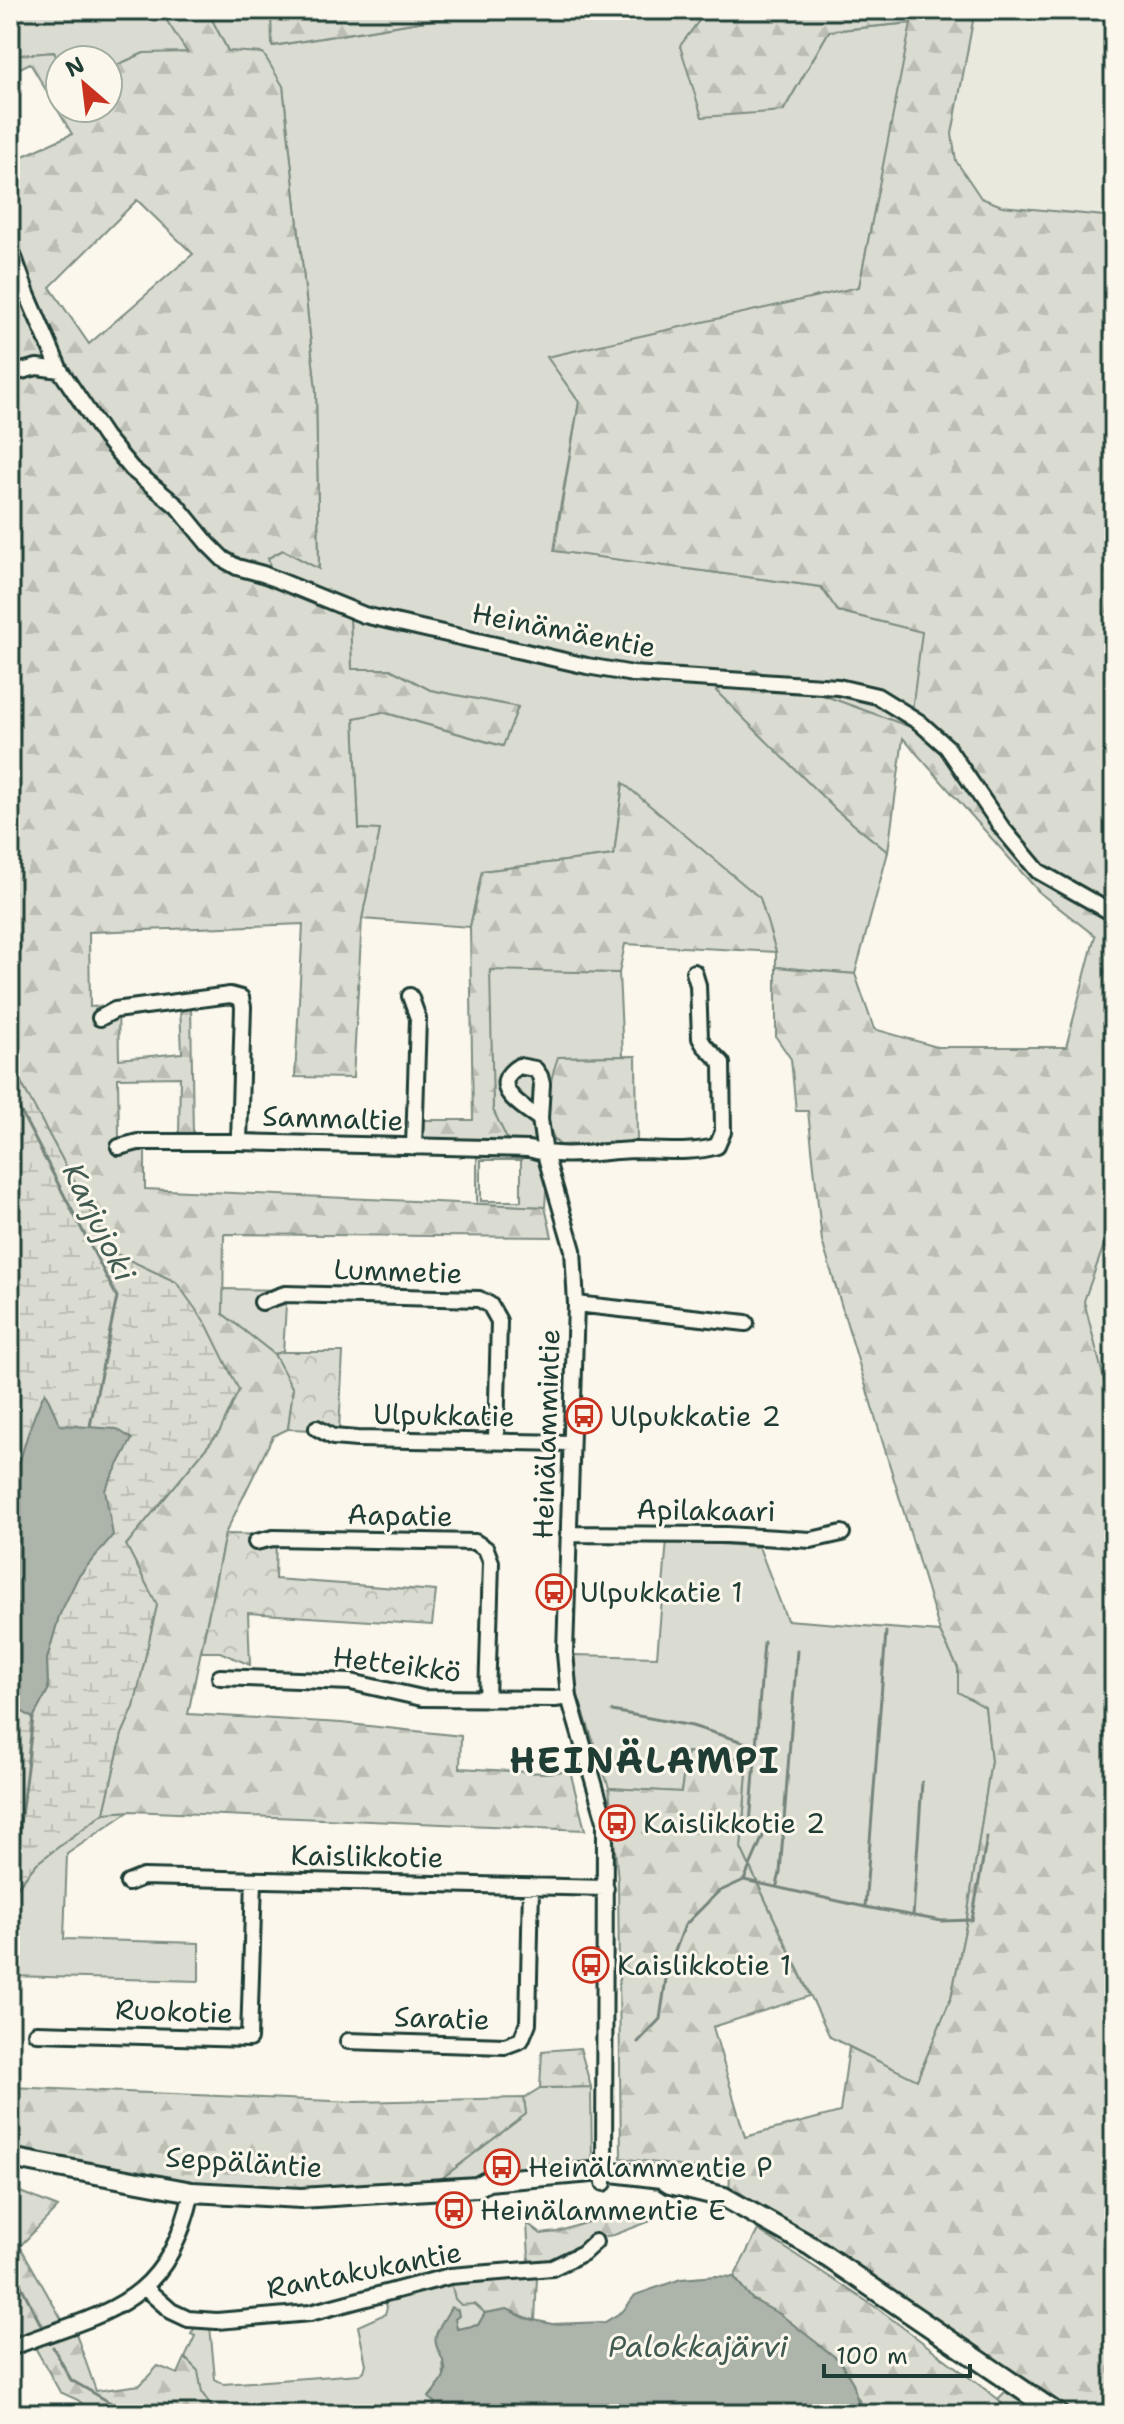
<svg xmlns="http://www.w3.org/2000/svg" width="1124" height="2424" viewBox="0 0 1124 2424" font-family="'Shantell Sans',sans-serif">
<defs>
<pattern id="forest-firs" width="22" height="20" patternUnits="userSpaceOnUse" patternTransform="scale(2)"><rect width="22" height="20" fill="#dbdcd1"/><path d="M5 1l3.5 6h-7zM16 11l3.5 6h-7z" fill="#bcbeb4"/></pattern>
<pattern id="wetland-marsh" width="20" height="14" patternUnits="userSpaceOnUse" patternTransform="scale(2)"><rect width="20" height="14" fill="#dbdcd1"/><path d="M1 5h8M5 5V1M11 12h8M15 12V8" fill="none" stroke="#bcbeb4"/></pattern>
<pattern id="park-crowns" width="20" height="18" patternUnits="userSpaceOnUse" patternTransform="scale(2)"><rect width="20" height="18" fill="#dbdcd1"/><path d="M2 6a3 3 0 1 1 6 0M12 15a3 3 0 1 1 6 0" fill="none" stroke="#bcbeb4"/></pattern>
</defs>
<rect width="100%" height="100%" fill="#fbf7ec"/>
<filter id="ink" filterUnits="userSpaceOnUse"><feTurbulence type="fractalNoise" baseFrequency=".0125" numOctaves="2"/><feDisplacementMap in="SourceGraphic" scale="16" xChannelSelector="R" yChannelSelector="G"/><feConvolveMatrix kernelMatrix="1 2 1 2 8 2 1 2 1" color-interpolation-filters="sRGB"/></filter>
<g filter="url(#ink)">
<path fill="#eae9de" d="M975 10H1114V217L1003 206 981 198 956 161 952 134Z
M1114 1217V1419L1084 1301Z"/>
<path fill="#dbdcd1" stroke="#7d8c82" stroke-width="2" fill-rule="evenodd" d="M10 10H160L188 53H144L108 69V60H60V65L54 52 10 56Z
M207 10H271L273 46 492 10H707L680 47 783 111 829 31 912 23 859 287 548 358 579 402 558 520 555 551 821 587 838 611 923 632 910 727 754 670 717 691 836 810 888 852 855 974 776 967V951L623 783 614 855 482 871 470 927 362 919 379 831 359 829 354 718 382 712 502 746 518 707 430 690 390 669 352 670 350 618 274 587 268 558 283 550 319 568 316 391 283 86 228 51Z
M489 969 619 973 623 1056 559 1057 553 1139 560 1145H549L545 1207 477 1204V1146L509 1144 493 1110ZM481 1160H521V1201H481Z
M223 1289 287 1290 283 1352 274 1354 223 1314Z
M667 1540 759 1547 787 1620 940 1632 958 1668V1692L985 1707 991 1761 966 1925 951 1998 917 2081 830 2037 741 1848 748 1759 687 1752 681 1792 609 1788 576 1690 574 1655 657 1657Z
M130 1811 67 1854 64 1939 199 1943V1981L10 1976V1896L37 1863 104 1813Z
M591 2087 592 2161 433 2185 526 2114 524 2098 540 2088Z
M451 2282 461 2304H475L485 2313 478 2325 457 2329 451 2307 443 2357 444 2378 429 2397 435 2403 431 2414 216 2412 202 2393 198 2371 185 2358 195 2336 191 2334 195 2327 210 2326 215 2379 223 2384 360 2374 364 2371 366 2364 358 2326 385 2314 387 2307 384 2299Z
M1007 2390 1042 2414H1010L998 2399Z"/>
<path fill="url(#forest-firs)" stroke="#7d8c82" stroke-width="2" fill-rule="evenodd" d="M160 10H207L228 51 263 53 283 86 316 391 319 569 283 550 268 558 274 587 350 618 352 669H390L430 690 518 707 503 746 383 712 354 718 359 829 380 830 362 919 353 1078 295 1077 303 924 89 932 90 1007 118 1005 119 1059 182 1053 180 1006 191 1004 193 1138 179 1137 180 1077 118 1078 119 1137H145V1189L545 1207 552 1237 224 1234 223 1314 274 1354 285 1372 293 1389 288 1429 273 1436 225 1534 188 1714 341 1723 461 1736 460 1768 544 1773 570 1771 585 1830 130 1811 104 1813 122 1734 134 1707 157 1605 126 1545 220 1431 176 1282 112 1252 10 1062V162L72 134 30 63 10 73V56L54 52 60 65V108H108V69L144 53 187 52ZM137 200 193 254 89 344 50 287Z
M271 10H492L272 46Z
M707 10H975L952 134 956 161 981 198 1002 206 1114 217V1217L1084 1301 1114 1419V1556L1107 1559 1114 1584V2414H1067L729 2195 730 2173 621 2158 618 1880 609 1788 681 1792 687 1752 748 1759 741 1848 810 1996 713 2027 745 2137 840 2112 849 2047 917 2080 951 1998 966 1925 991 1761 985 1707 958 1692V1668L940 1632 822 1241 808 1111H796L791 1059 776 1037V967L855 974 874 1029 937 1047H1066L1095 936 1040 893 903 738 888 852 836 810 716 691 754 670 910 727 922 632 838 611 821 587 554 551 579 402 547 357 859 287 911 23 829 31 783 111 702 117 680 46Z
M623 783 760 898 776 952 625 944 619 973 490 970 493 1110 510 1145H421L420 1120H473L470 927 482 871 614 855Z
M636 1056 637 1142 560 1145C539 1127 550 1079 558 1057Z
M580 2048 591 2087 540 2088 542 2051Z
M10 2087 356 2102 524 2098 526 2114 433 2185 243 2192 10 2150Z
M10 2188 58 2207 20 2246 66 2327 23 2341 10 2324Z
M660 2211 651 2221 614 2235 598 2237 578 2254 544 2267 537 2277 535 2321 507 2309 485 2313 475 2304 461 2305 455 2299 451 2282 530 2275 527 2223 541 2234 557 2232 594 2220Z
M758 2230 877 2308 998 2399 1010 2414H861L859 2399 752 2299 734 2277Z
M74 2328 96 2391 140 2385 158 2366 178 2374 185 2358 198 2371 202 2393 215 2412 228 2410 229 2414H84L86 2407 78 2400 60 2392 32 2342Z"/>
<path fill="url(#wetland-marsh)" stroke="#7d8c82" stroke-width="2" d="M10 1062 112 1252 176 1282 207 1325 239 1390 220 1431 126 1545 157 1605 134 1707 122 1734 104 1813 37 1863 15 1889H10V1704L33 1718 48 1690 47 1659 59 1616 19 1505 10 1524Z"/>
<path fill="url(#park-crowns)" stroke="#7d8c82" stroke-width="2" d="M283 1352H343L339 1431 288 1429 293 1389 274 1354Z
M225 1534 276 1535 275 1579 436 1591 432 1625 248 1613 250 1665 220 1652H201Z"/>
<path fill="#adb4aa" stroke="#74847b" stroke-width="2" d="M45 1392 60 1425 117 1429 132 1439 105 1490 113 1535 78 1577 59 1616 47 1659 48 1690 33 1718 10 1704 15 1550C7 1526 12 1529 18 1507 20 1499 14 1491 15 1483 22 1450 30 1421 45 1392Z
M715 2276 734 2277 752 2299 780 2314 840 2361 853 2383 861 2414H431L435 2403 429 2398C433 2392 441 2384 444 2377 450 2361 432 2350 436 2335 439 2326 447 2315 451 2307L458 2310 459 2316 455 2319 457 2329 478 2325 485 2313 507 2309 525 2318 552 2324 605 2322 623 2311 635 2295 681 2279Z"/>
<g fill="none" stroke-linecap="round" stroke-linejoin="round">
<path stroke="#74847b" stroke-width="3" d="M10 1091 117 1297 90 1426
M612 1711 692 1726 756 1746
M750 1825 764 1642
M744 1880 763 1836
M777 1885 780 1873 797 1650
M10 1890 14 1874 33 1718
M865 1907 886 1632
M913 1916 922 1782
M638 2042 660 2019 667 1972 685 1925 718 1892 744 1880 865 1907 942 1921 972 1920 987 1837
M10 2264 41 2325
M53 2347 71 2380 130 2414"/>
<defs>
<path id="minor" d="M10 246 27 294 60 370 105 437 132 469 177 506 208 544 223 559 237 567 263 574 364 615 587 666 633 674 838 687 877 696 919 722 947 747 1002 828 1038 871 1114 914
M10 374 37 367 60 370
M410 996 418 1018 414 1147
M100 1018 115 1010 230 995 241 998 243 1007 239 1142
M540 1119C522 1106 486 1086 519 1066L535 1069 540 1076 542 1084 540 1119 545 1154 573 1250 576 1304 565 1653 569 1697 605 1821 604 2183
M119 1147 138 1142H239L529 1149C564 1160 599 1151 635 1150 662 1150 691 1154 717 1146L723 1132 722 1063 704 1045 700 1038 698 985 694 972
M262 1302 285 1294 479 1299 490 1305 499 1321 496 1441
M576 1304 746 1323
M317 1428 333 1437 357 1439 571 1443
M568 1534 726 1535 811 1540 842 1533
M256 1542 273 1538 475 1542 486 1549 491 1562 487 1699
M220 1677 351 1682 422 1698 555 1699 569 1697
M128 1883 143 1877 606 1888
M36 2033 249 2039 254 1880
M348 2041 505 2046 521 2040 528 2023 531 1886
M145 2288 171 2311 188 2319 217 2321 310 2313 450 2276 552 2268 583 2253 595 2242
M10 2348C107 2310 166 2309 192 2192"/>
<path id="major" d="M10 2158 192 2192 301 2198 477 2187 488 2181 604 2171 661 2178 670 2184 724 2197 811 2246 1058 2414"/>
</defs>
<use href="#minor" stroke="#1f3d34" stroke-width="20"/>
<use href="#major" stroke="#1f3d34" stroke-width="24"/>
<use href="#minor" stroke="#fbf7ec" stroke-width="14"/>
<use href="#major" stroke="#fbf7ec" stroke-width="18"/>
</g>
</g>
<defs>
<symbol id="bus-ring" viewBox="-11 -11 22 22"><circle r="9.5" fill="#fbf7ec" stroke="#c8321e" stroke-width="1.5"/><path d="M-5-6H5V4H4V6H2V4H-2V6H-4V4H-5ZM-3.5-4V0h7V-4ZM-3.5 1.2v1.5H-2V1.2ZM2 1.2v1.5H3.5V1.2Z" fill="#c8321e"/></symbol>
</defs>
<g fill-rule="evenodd">
<use href="#bus-ring" x="564" y="1396" width="40" height="40"/>
<use href="#bus-ring" x="534" y="1572" width="40" height="40"/>
<use href="#bus-ring" x="597" y="1803" width="40" height="40"/>
<use href="#bus-ring" x="571" y="1945" width="40" height="40"/>
<use href="#bus-ring" x="482" y="2147" width="40" height="40"/>
<use href="#bus-ring" x="434" y="2190" width="40" height="40"/>
</g>
<g text-anchor="middle" dominant-baseline="central" stroke-width="6" stroke-linejoin="round" paint-order="stroke">
<g font-size="28" fill="#1f3d34" stroke="#fbf7ec">
<text transform="translate(564 630) rotate(11)">Heinämäentie</text>
<text transform="translate(333 1118) rotate(2)">Sammaltie</text>
<text transform="translate(398 1271) rotate(2)">Lummetie</text>
<text transform="translate(444 1415) rotate(1)">Ulpukkatie</text>
<text transform="translate(546 1434) rotate(-88)">Heinälammintie</text>
<text transform="translate(706 1510) rotate(1)">Apilakaari</text>
<text transform="translate(400 1515) rotate(1)">Aapatie</text>
<text transform="translate(397 1664) rotate(7)">Hetteikkö</text>
<text transform="translate(367 1856) rotate(1)">Kaislikkotie</text>
<text transform="translate(174 2011) rotate(2)">Ruokotie</text>
<text transform="translate(442 2018) rotate(2)">Saratie</text>
<text transform="translate(244 2162) rotate(4)">Seppäläntie</text>
<text transform="translate(364 2270) rotate(-11)">Rantakukantie</text>
</g>
<g font-size="28" fill="#1f3d34" stroke="#fbf7ec" text-anchor="start">
<text x="610" y="1416">Ulpukkatie 2</text>
<text x="580" y="1592">Ulpukkatie 1</text>
<text x="643" y="1823">Kaislikkotie 2</text>
<text x="617" y="1965">Kaislikkotie 1</text>
<text x="528" y="2167">Heinälammentie P</text>
<text x="480" y="2210">Heinälammentie E</text>
</g>
<g font-size="30" font-style="italic" fill="#425b52" stroke="#fbf7ec">
<text transform="translate(99 1222) rotate(64)">Karjujoki</text>
<text x="698" y="2346">Palokkajärvi</text>
</g>
<g font-size="36" font-weight="bold" letter-spacing="2" fill="#1f3d34" stroke="#fbf7ec">
<text x="645" y="1760">HEINÄLAMPI</text>
</g>
</g>
<rect width="1124" height="2424" fill="none" stroke="#fbf7ec" stroke-width="40"/>
<rect x="20" y="20" width="1084" height="2384" fill="none" stroke="#1f3d34" stroke-width="3" filter="url(#ink)"/>
<g transform="translate(84 84) rotate(332)"><circle r="38" fill="#fbf7ec" stroke="#a3ada2" stroke-width="2"/>
<path d="M0-6L14 30L0 20L-14 30Z" fill="#c8321e"/>
<text y="-12" font-size="22" font-weight="bold" text-anchor="middle" fill="#1f3d34">N</text>
</g>
<path d="M824 2364v12h146v-12" fill="none" stroke="#1f3d34" stroke-width="4"/>
<text x="836" y="2364" font-size="24" fill="#1f3d34" stroke="#fbf7ec" stroke-width="6" paint-order="stroke">100 m</text>
</svg>
